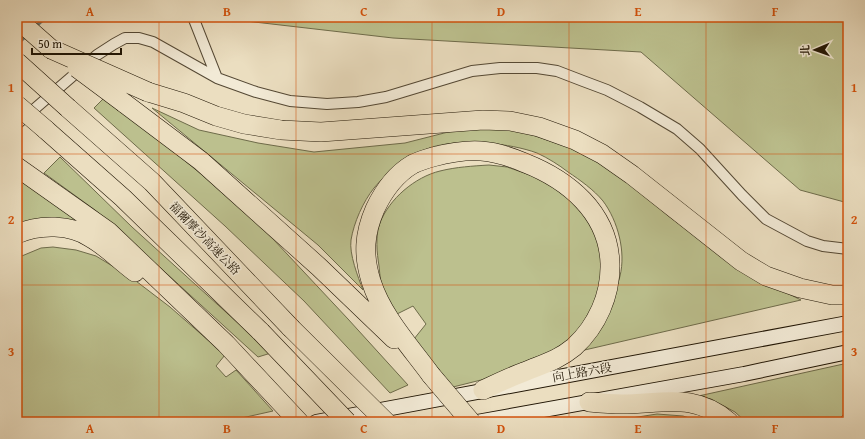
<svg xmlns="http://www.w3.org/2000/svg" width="865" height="439" viewBox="0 0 865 439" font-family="'Gentium Book Plus','Noto Serif TC',serif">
<rect width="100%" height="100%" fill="#ebdec0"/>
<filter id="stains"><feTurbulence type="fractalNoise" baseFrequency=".005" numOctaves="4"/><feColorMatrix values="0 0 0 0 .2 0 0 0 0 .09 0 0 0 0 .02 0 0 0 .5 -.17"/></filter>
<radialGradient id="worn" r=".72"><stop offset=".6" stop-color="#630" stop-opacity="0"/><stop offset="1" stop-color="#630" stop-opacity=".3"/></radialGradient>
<path fill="#bcc08e" stroke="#6e6b4a" d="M211 17H848V203L800 190 641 52 393 38Z
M106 96 201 174 273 239 348 319 408 385 390 393 304 301 225 226 94 108Z
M152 108 199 130 258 143 314 152 405 143 460 129 512 128 574 149 602 164 632 183 667 215 723 256 773 286 801 300 576 352C590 331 615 300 620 276 626 252 618 221 603 201 594 190 580 180 568 172 559 165 548 158 537 153 510 143 464 139 436 146 412 152 390 169 374 188 363 202 354 222 351 240 349 254 358 277 363 290L318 245Z
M60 157 132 227 271 353 258 357 155 263 95 210 44 173Z
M489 165 507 167 539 178 559 188 586 213 603 253 600 292 573 341 485 379 453 387 414 339 426 324 413 306 395 315C391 309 387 303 384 296 381 287 380 276 379 266 377 253 375 236 380 223 389 199 415 177 440 171 456 167 473 166 489 165Z
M17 178 98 232 17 225Z
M53 247 76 250 96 256 132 278 170 307 225 355 216 366 226 377 236 370 273 411 224 422H23L17 417V258L41 248Z
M848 363V409L837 422H746L735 412 711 399 694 397Z
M657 414 683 416 702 422H606Z"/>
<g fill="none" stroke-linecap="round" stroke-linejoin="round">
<path stroke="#6b7873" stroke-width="3.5" d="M35 27 46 17
M17 44 26 36"/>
<defs>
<path id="street" d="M193 17 217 78
M17 124 97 55 114 44 125 38H139L153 42 217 78 256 92 290 101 327 104 358 102 386 97 472 71 500 68H537L557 71 583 81 607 90 640 107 677 129 700 149 742 195 766 219 807 241 823 246 848 249"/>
<path id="secondary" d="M316 422 848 323
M477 422 744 374 848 352"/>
<path id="highway" d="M17 19 51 49
M148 92 184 103 216 116 244 124 281 130 321 132 483 120 510 121 539 127 575 140 602 154 632 175 741 261 766 276 800 288 832 295H848
M124 103 201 161 319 267 394 339
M68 108 152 182 291 328
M45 129 123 198 261 332
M17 167 109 232 226 344 299 422
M17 234C39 224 71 224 91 238 107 247 120 261 135 272
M431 375C409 345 382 316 371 281 363 255 364 234 375 209 383 192 396 174 413 164 419 161 426 159 433 157 448 153 465 150 481 151 496 152 511 157 525 163 568 180 608 212 610 263 611 295 597 326 574 347 557 361 543 364 524 372 510 377 496 384 483 390
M589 402C600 403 611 404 622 404 663 404 694 392 729 422"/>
</defs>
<use href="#street" stroke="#544834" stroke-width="12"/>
<use href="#secondary" stroke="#211605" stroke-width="16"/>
<use href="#highway" stroke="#211605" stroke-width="20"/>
<use href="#street" stroke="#f2ead6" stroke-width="10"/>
<use href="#secondary" stroke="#f2ead6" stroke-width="14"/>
<use href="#highway" stroke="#ebdec0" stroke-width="19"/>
<defs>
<path id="highway-bridge" d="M51 49 148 92
M17 62 68 108
M77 68 124 103
M17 105 45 129
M291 328 386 422
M261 332 347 422
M431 375 471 422"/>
</defs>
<use href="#highway-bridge" stroke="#211605" stroke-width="20" stroke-linecap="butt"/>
<use href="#highway-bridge" stroke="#ebdec0" stroke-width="19"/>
</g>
<path fill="none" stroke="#d4520b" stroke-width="1" stroke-opacity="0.55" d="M159 17V422M296 17V422M432 17V422M569 17V422M706 17V422M17 154H848M17 285H848"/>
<g text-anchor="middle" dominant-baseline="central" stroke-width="3" stroke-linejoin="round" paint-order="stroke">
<g font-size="12" fill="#211605" stroke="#f2ead6">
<text transform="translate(205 238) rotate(46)">福爾摩沙高速公路</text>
<text transform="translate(582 372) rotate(-10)">向上路六段</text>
</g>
</g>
<rect width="865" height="439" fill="none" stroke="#ebdec0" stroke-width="44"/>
<g transform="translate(815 50) rotate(268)" stroke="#f2ead6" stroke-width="3" paint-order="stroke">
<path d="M0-3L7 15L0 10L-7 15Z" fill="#211605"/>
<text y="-6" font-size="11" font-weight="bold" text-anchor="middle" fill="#211605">北</text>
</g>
<path d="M32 48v6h89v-6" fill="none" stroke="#211605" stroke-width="2"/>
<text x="38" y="48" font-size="12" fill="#211605" stroke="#f2ead6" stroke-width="3" paint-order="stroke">50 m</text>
<rect x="22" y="22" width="821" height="395" fill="none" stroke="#d4520b" stroke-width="1.5"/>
<g font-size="13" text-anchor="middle" font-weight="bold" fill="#d4520b">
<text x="90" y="16">A</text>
<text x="227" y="16">B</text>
<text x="364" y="16">C</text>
<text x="501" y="16">D</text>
<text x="638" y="16">E</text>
<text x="775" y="16">F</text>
<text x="11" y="92">1</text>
<text x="854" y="92">1</text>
<text x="11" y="224">2</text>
<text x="854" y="224">2</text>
<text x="11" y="356">3</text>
<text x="854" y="356">3</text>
<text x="90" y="433">A</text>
<text x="227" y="433">B</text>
<text x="364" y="433">C</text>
<text x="501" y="433">D</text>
<text x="638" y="433">E</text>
<text x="775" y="433">F</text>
</g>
<rect width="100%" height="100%" filter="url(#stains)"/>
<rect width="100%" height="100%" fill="url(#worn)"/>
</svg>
